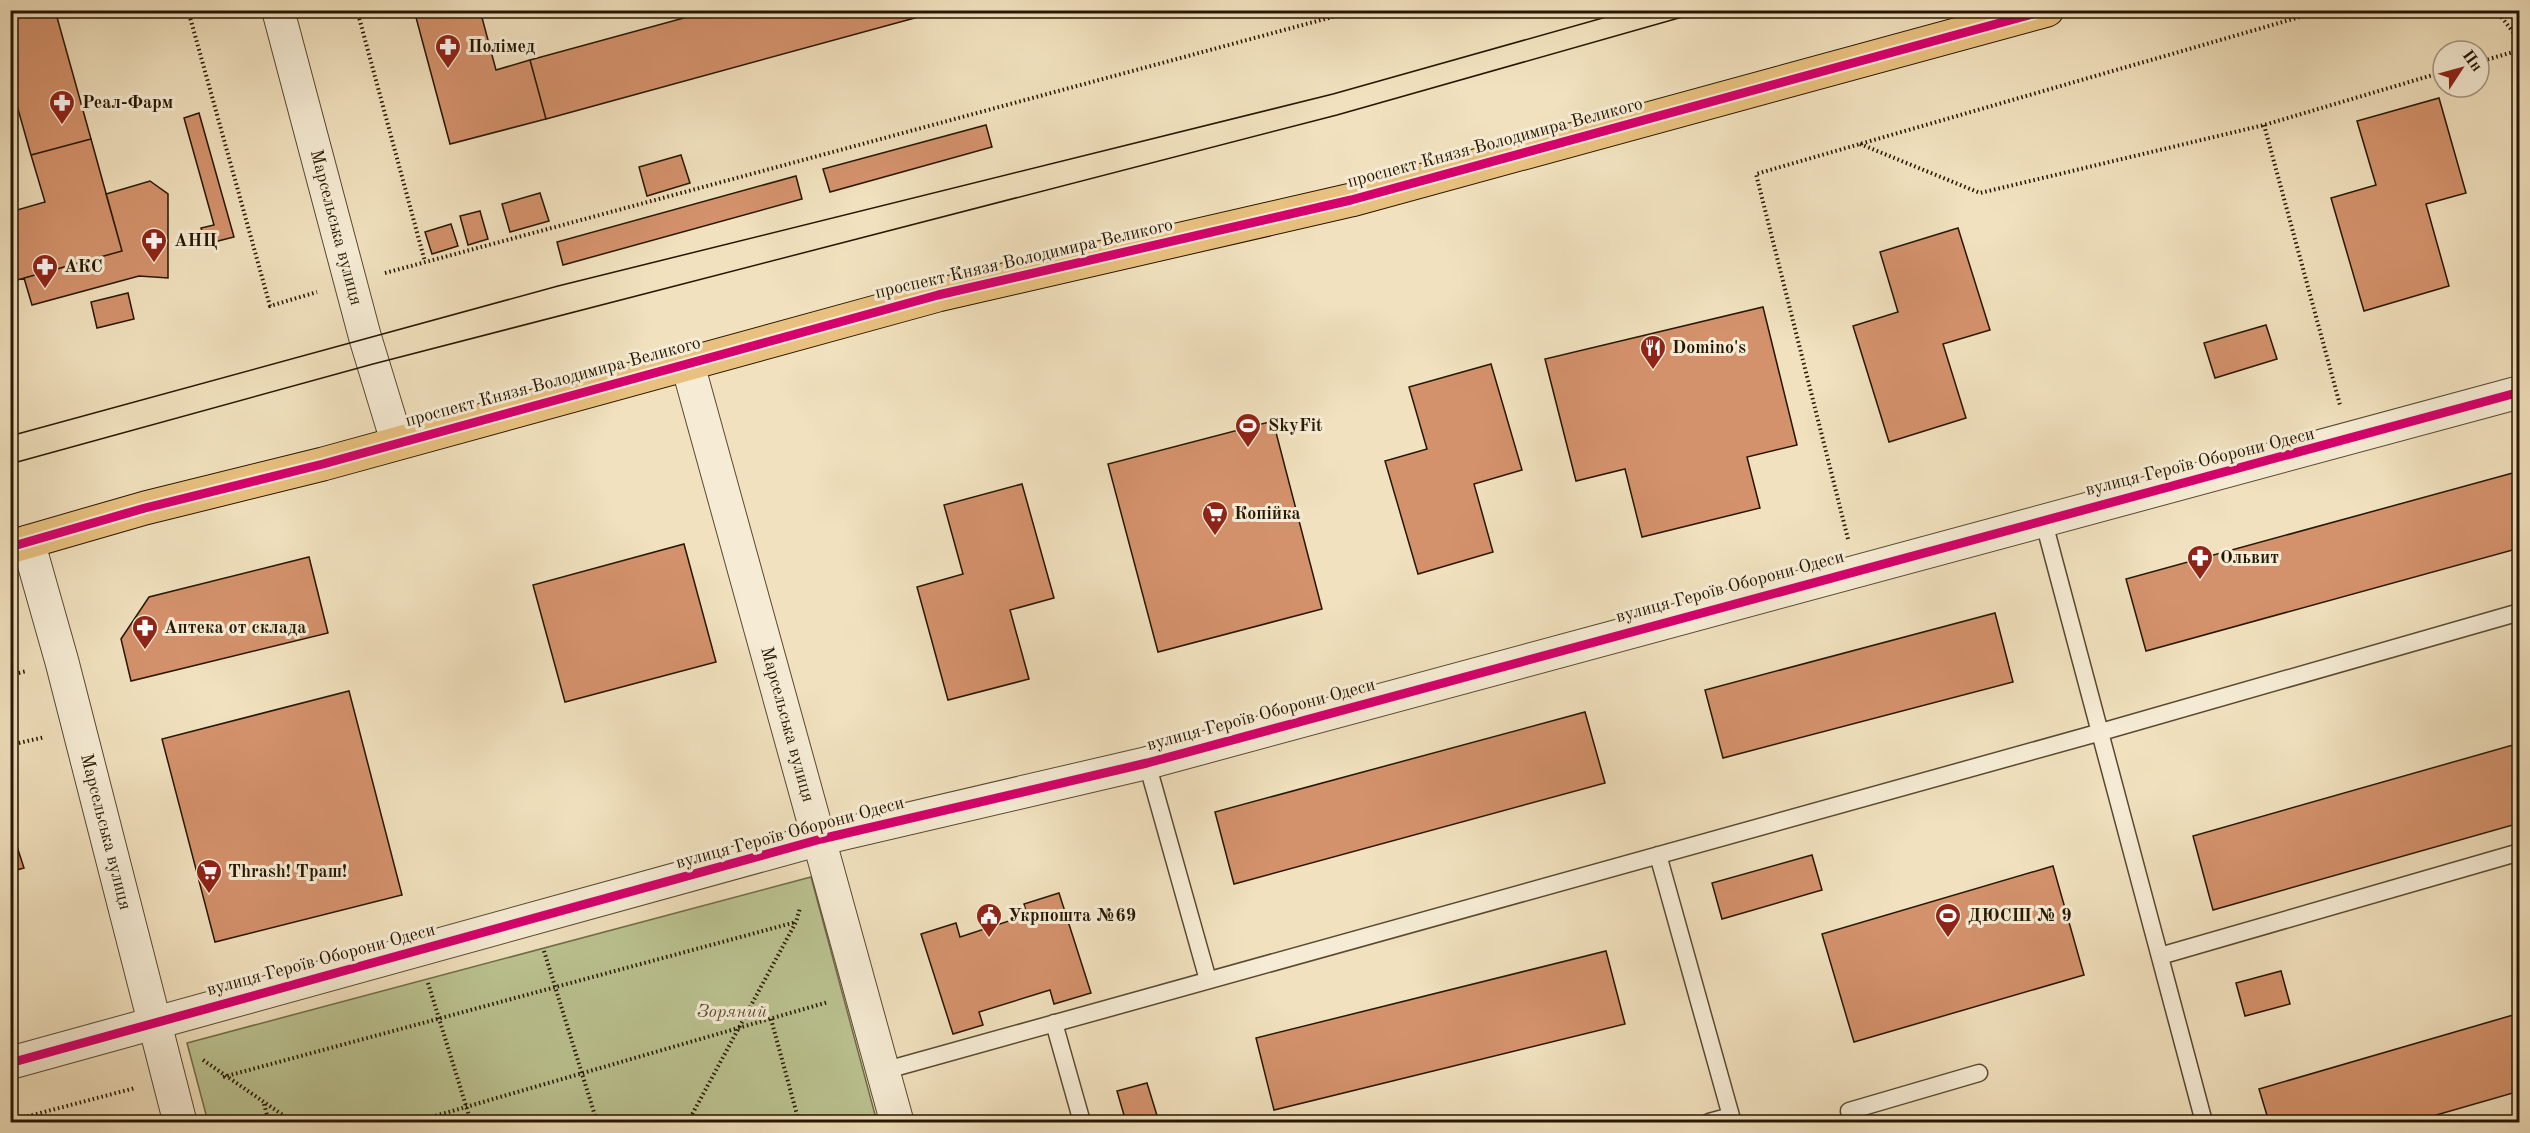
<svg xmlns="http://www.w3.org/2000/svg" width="2530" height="1133" viewBox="0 0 2530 1133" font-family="'Old Standard TT',serif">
<rect width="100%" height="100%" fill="#f1e1be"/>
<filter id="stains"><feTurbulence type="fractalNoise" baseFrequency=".00333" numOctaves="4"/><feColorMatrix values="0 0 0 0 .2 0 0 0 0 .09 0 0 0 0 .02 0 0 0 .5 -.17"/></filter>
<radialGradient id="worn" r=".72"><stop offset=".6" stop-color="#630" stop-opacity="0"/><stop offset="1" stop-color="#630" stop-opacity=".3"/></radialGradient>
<path fill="#bbc391" stroke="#706c49" stroke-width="1.5" d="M811 877 877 1122H208L187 1043Z"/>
<path fill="#d4926c" stroke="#261601" stroke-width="1.5" d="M10 10H55L91 139 31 155 10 81Z
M414 10H480L496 70 530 60 546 119 450 144Z
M713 10H944L546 119 530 60Z
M2439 98 2466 193 2426 204 2449 286 2364 311 2331 198 2376 185 2357 121Z
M199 113 234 237 206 244 201 228 214 225 184 118Z
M986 125 992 147 830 192 823 169Z
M91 139 122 251 10 282V212L45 202 31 155Z
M681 155 690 183 647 196 639 167Z
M796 176 802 199 563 265 557 242Z
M150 181 168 194V278L139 276 32 305 24 278 122 251 106 194Z
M540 193 549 221 510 232 502 204Z
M480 211 488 239 468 245 460 216Z
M451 224 458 246 432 254 425 232Z
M1958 228 1990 330 1943 344 1966 418 1889 442 1853 326 1898 312 1880 252Z
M128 293 134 319 97 328 91 302Z
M1763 307 1797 445 1747 457 1760 508 1642 537 1625 469 1576 481 1545 359Z
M2266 325 2277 359 2215 378 2204 343Z
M1491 364 1522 470 1474 484 1493 552 1418 574 1385 461 1427 449 1409 387Z
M1273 421 1322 609 1158 652 1108 464Z
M2520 471V548L2146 651 2126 579Z
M1022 484 1054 598 1010 610 1029 679 948 700 917 587 963 574 944 505Z
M684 544 716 662 565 702 533 585Z
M309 557 328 633 131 681 121 639 149 597Z
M1995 613 2013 682 1723 758 1705 690Z
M349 691 402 895 215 942 162 739Z
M1585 712 1605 783 1234 884 1215 812Z
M2520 743V823L2213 910 2193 836Z
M10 825 24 868 10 872Z
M1812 855 1822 890 1722 919 1712 883Z
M2053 866 2084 975 1854 1042 1822 934Z
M1059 893 1091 993 1054 1004 1050 990 979 1012 983 1025 953 1034 921 934 956 923 960 937 1027 915 1024 904Z
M1606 951 1625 1024 1274 1110 1256 1038Z
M2281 971 2290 1004 2245 1016 2236 983Z
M2520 1013V1091L2412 1122H2269L2259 1089Z
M1147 1083 1159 1122H1126L1117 1091Z"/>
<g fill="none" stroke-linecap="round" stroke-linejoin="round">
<defs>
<path id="service" d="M2043 519 2204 1122
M1147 763 1208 980
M1658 855 1731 1116 1709 1122
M2160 956 2520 852
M1054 1023 1082 1122
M883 1071 2101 732 2520 612
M1852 1122 1849 1111 1979 1073"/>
<g id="minor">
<path id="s1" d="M278 10 365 337 397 442"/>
<path d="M10 1063 821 839 1147 763 2520 392"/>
</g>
<g id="tertiary">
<path id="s2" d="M687 362 897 1122"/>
<path id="s3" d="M28 542 62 662 180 1122"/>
</g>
<path id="primary" d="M10 547 145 508 323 464 938 295 1351 200 2047 10"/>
</defs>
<use href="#service" stroke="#594930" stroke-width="19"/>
<use href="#minor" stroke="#594930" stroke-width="34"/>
<use href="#tertiary" stroke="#594930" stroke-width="35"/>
<use href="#primary" stroke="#261601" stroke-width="35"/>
<path stroke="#261601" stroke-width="4" stroke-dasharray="1.5 3" stroke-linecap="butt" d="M188 10 270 306 317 292
M357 10 425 262
M2496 10 2520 41
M2479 62 2520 50
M2264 125 2340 405
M1860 144 1980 193 2264 125 2443 72
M385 273 1358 10
M1848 539 1756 174 2324 10
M10 675 27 671
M10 745 45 737
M544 951 597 1122
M428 983 471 1122
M771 1019 799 1122
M203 1060 293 1122
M223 1077 796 922
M264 1104 269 1122
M10 1121 135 1088
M414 1122 828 1002
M688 1122 796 922 800 908"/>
<use href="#service" stroke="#f6ecd5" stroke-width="16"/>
<use href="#minor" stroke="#f6ecd5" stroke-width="32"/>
<use href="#tertiary" stroke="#f6ecd5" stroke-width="33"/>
<use href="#primary" stroke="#e8c07f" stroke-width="33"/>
<path stroke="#261601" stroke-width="1.5" d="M10 436 558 286 1333 94 1631 10
M10 464 373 364 1337 115 1707 10"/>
<defs>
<path id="cycleway" d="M10 547 145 508 323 464 938 295 1351 200 2047 10
M10 1063 821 839 1147 763 2520 392"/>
</defs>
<use href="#cycleway" stroke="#f6ecd5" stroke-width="13"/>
<use href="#cycleway" stroke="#d6006c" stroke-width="9"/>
</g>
<defs>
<symbol id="pharmacy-pin" viewBox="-11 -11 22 30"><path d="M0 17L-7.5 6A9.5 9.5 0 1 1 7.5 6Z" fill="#8f2418" stroke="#f6ecd5"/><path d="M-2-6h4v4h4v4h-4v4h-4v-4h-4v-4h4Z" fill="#fff"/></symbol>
<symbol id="restaurant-pin" viewBox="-11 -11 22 30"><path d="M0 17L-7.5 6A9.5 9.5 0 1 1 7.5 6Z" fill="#8f2418" stroke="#f6ecd5"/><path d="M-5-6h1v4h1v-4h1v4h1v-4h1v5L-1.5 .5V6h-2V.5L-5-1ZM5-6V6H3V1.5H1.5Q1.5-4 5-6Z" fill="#fff"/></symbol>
<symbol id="stadium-pin" viewBox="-11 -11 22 30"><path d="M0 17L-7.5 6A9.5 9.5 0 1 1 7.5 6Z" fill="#8f2418" stroke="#f6ecd5"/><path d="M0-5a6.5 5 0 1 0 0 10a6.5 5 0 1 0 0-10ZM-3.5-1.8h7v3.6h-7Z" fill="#fff"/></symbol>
<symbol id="supermarket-pin" viewBox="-11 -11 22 30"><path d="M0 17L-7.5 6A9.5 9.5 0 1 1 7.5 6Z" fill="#8f2418" stroke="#f6ecd5"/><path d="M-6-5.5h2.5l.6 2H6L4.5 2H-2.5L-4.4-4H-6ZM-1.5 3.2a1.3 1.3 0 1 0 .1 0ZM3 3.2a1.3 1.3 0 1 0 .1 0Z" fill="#fff"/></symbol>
<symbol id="civic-pin" viewBox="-11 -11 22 30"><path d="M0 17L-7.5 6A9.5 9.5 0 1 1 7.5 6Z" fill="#8f2418" stroke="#f6ecd5"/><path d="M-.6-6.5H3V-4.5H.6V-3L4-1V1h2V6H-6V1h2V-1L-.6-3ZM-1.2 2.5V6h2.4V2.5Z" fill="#fff"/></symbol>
</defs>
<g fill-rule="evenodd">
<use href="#pharmacy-pin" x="433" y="32" width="30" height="40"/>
<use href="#pharmacy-pin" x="47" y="88" width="30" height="40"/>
<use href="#pharmacy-pin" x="139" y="226" width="30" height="40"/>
<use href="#pharmacy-pin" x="30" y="252" width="30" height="40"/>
<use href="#restaurant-pin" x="1638" y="333" width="30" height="40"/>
<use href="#stadium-pin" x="1233" y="411" width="30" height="40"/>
<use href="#supermarket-pin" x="1200" y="499" width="30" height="40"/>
<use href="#pharmacy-pin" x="2185" y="543" width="30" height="40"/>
<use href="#pharmacy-pin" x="130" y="613" width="30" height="40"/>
<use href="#supermarket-pin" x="194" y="857" width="30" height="40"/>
<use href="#civic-pin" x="974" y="901" width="30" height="40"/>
<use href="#stadium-pin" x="1933" y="901" width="30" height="40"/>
</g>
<g text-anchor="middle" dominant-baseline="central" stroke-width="6" stroke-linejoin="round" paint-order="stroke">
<g font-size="18" font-weight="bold" fill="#261601" stroke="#f6ecd5" text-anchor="start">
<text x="468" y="47">Полімед</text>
<text x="82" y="103">Реал-Фарм</text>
<text x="174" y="241">АНЦ</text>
<text x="64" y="267">АКС</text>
<text x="1672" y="348">Domino's</text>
<text x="1268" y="426">SkyFit</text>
<text x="1234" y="514">Копійка</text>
<text x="2220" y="558">Ольвит</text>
<text x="164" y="628">Аптека от склада</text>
<text x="228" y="872">Thrash! Траш!</text>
<text x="1008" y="916">Укрпошта №69</text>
<text x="1968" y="916">ДЮСШ № 9</text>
</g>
<g font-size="18" fill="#261601" stroke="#f6ecd5">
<text transform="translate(1495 143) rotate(-15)">проспект Князя Володимира Великого</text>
<text stroke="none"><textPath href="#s1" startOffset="225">Марсельська вулиця</textPath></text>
<text transform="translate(1024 259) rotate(-13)">проспект Князя Володимира Великого</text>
<text transform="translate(553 382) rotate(-15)">проспект Князя Володимира Великого</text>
<text transform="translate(2200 462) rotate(-14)">вулиця Героїв Оборони Одеси</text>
<text transform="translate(1730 587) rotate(-15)">вулиця Героїв Оборони Одеси</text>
<text transform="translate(1261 715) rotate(-15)">вулиця Героїв Оборони Одеси</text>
<text stroke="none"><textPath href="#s2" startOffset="376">Марсельська вулиця</textPath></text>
<text stroke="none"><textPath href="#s3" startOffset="300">Марсельська вулиця</textPath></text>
<text transform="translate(790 833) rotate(-15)">вулиця Героїв Оборони Одеси</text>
<text transform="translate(321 960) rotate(-15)">вулиця Героїв Оборони Одеси</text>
</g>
<g font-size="18" font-style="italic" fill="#5a5333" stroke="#f6ecd5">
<text x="732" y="1012">Зоряний</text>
</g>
</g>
<rect width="2530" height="1133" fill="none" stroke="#f1e1be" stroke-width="36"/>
<rect x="12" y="12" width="2506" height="1109" fill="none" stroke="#261601" stroke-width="3"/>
<rect x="18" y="18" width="2494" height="1097" fill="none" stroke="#261601" stroke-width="1.5"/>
<g transform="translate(2461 69) rotate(54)"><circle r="28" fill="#f6ecd5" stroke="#a39680" stroke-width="1.5"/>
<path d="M0-4.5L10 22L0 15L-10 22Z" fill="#8f2418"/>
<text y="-9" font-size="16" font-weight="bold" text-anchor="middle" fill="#261601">Пн</text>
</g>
<rect width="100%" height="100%" filter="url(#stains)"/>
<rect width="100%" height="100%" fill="url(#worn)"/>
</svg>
